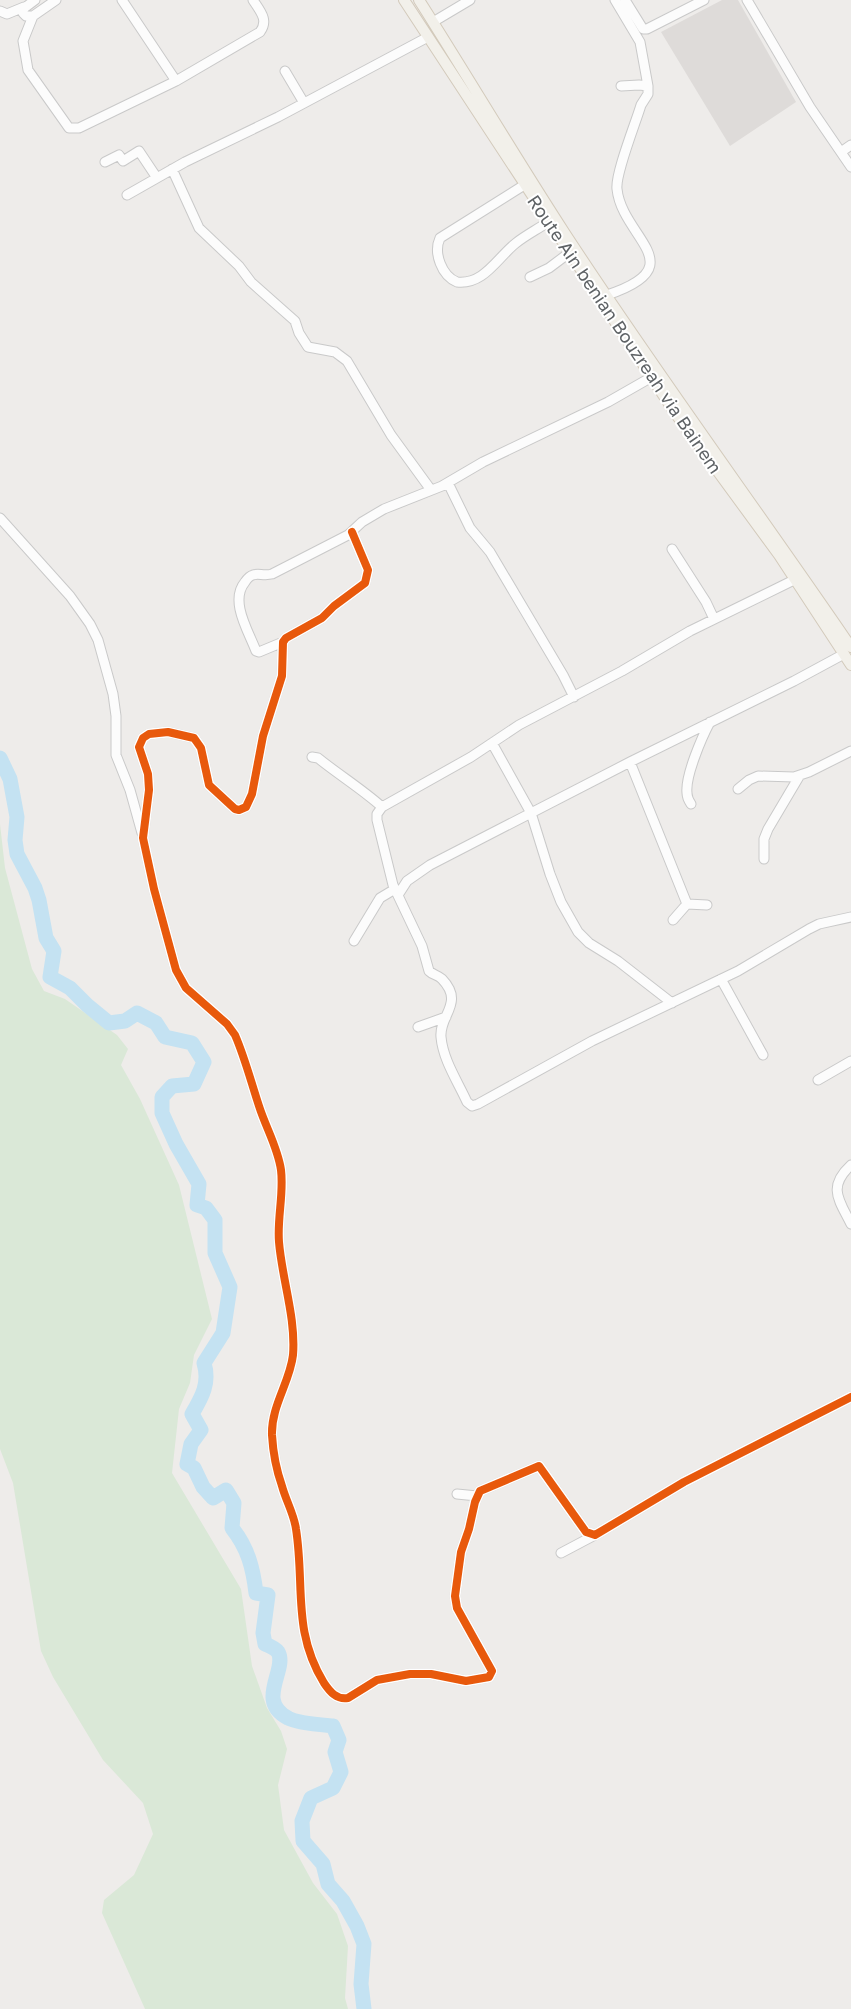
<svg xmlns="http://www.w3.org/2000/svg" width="851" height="2009" viewBox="0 0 851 2009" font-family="'Golos Text',sans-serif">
<rect width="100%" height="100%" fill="#eeecea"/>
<path fill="#dedbd9" d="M722 0H738L796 102 730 146 661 32Z"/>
<path fill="#dae8d7" d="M0 824 5 868 32 969 44 991 65 999 117 1035 128 1049 121 1065 140 1099 179 1185 212 1319 194 1355 190 1383 179 1409 172 1473 241 1589 252 1666 267 1708 281 1731 287 1749 278 1785 284 1830 313 1883 337 1914 348 1946 345 1998 348 2009H145L102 1913 104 1900 134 1875 153 1834 143 1803 103 1760 53 1677 41 1651 13 1483 0 1449Z"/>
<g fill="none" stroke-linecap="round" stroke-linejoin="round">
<path stroke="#c4e2f2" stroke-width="15" d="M0 758 10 779 17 817 15 840 17 854 35 888 39 900 46 938 54 951 50 977 70 988 87 1005 109 1023 125 1021 137 1013 156 1023 165 1037 192 1043 204 1062 194 1084 172 1086 162 1097V1113L176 1144 199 1184 197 1205 206 1208 215 1220V1253L230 1287 223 1333 204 1363C210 1383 202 1397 192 1414L201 1430 191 1444 187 1464 194 1468 203 1487 213 1498 226 1490 234 1503 232 1528C248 1548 253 1568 256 1593L268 1595 263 1633 265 1644C270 1646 275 1648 278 1652 288 1669 255 1701 288 1718 296 1723 323 1725 333 1726L339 1740 335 1752 341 1772 333 1788 311 1798 302 1821 303 1841 323 1864 328 1884 343 1901 357 1926 364 1944 361 1984 364 2009"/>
<defs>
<path id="minor" d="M35 0 23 9V13L26 16H33L56 0
M122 0 176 81
M615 0 640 42 648 86
M625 0 643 29H647L704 0
M747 0 810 107 851 167
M0 11 7 14 24 7
M33 16 23 41 28 70 69 128H79L176 81 260 32C269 20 260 11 253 0
M433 22 470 0
M285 71 304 103
M841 152 851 145
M105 162 119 155 123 161 139 151 157 178
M172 169 199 228 239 266 251 282 295 321 299 333 308 347 335 352 347 361 391 435 431 490
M529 182 440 238C433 253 442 276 457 282 484 285 497 258 516 243 526 235 538 229 548 222
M127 195 185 162 278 117 428 37
M530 277 549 268 569 253
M607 295C695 266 622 238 617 189 615 174 636 122 641 105L648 94V86L639 85 621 86
M448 483 470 528 490 552 563 675 574 697
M0 518 70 596 90 624 98 640 113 694 116 716V755L130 790 142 833
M352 532 368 570 365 583 334 606 322 618 286 638 283 642 282 676 263 736 252 794 246 807 239 810 235 809 209 785 201 748 194 738 168 732 149 734 143 738 139 747 148 774 149 790 143 838 154 889 176 970 186 988 227 1024 235 1035C245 1058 251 1082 259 1106 266 1128 278 1148 281 1170 284 1194 277 1218 279 1242 282 1279 296 1318 293 1355 290 1382 271 1406 272 1435 273 1452 276 1469 282 1486 286 1501 294 1514 296 1529 305 1586 292 1631 324 1683 330 1692 337 1700 348 1698L377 1680 410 1674H431L466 1681 489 1677 492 1671 457 1608 455 1596 461 1552 469 1529 475 1502 480 1491 539 1466 586 1532 595 1535 684 1482 851 1397
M672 549 706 602 714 619
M796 579 690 631 622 671 519 725 471 757 382 807 377 814V820L393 885 422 946 429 971C433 975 438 975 442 979 465 1003 439 1015 441 1037 443 1060 458 1082 467 1102L472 1106 478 1104 592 1041 738 971 809 929 819 924 851 917
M283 642 259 652 256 651C249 632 229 601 245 582 247 579 249 576 253 575 258 573 264 576 272 574L348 535 362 522 384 509 442 486 483 462 608 402 657 374
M492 743 531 813 550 874 561 902 578 932 589 943 618 961 672 1003
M312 757 318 758C339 775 362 789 382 807
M630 762 687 904
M738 789 749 780 758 776 794 777 809 772 851 751
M691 804C689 801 687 797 687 793 685 776 702 737 710 722
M764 859V839L768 829 800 775
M398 895 407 881 430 865 630 762 794 681 844 654
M673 920 687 904 707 905
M354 941 380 898 395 889
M721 979 763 1055
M418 1027 446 1017
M818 1080 851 1061
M851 1165C827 1187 839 1200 851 1224
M457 1494 477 1496
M561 1553 595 1535"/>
<path id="major" d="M404 0 675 413 779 555 851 665
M419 0C468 77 514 155 564 232 656 373 756 508 851 647"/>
</defs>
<use href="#minor" stroke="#c9c9c9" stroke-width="11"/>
<use href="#major" stroke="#d3cabb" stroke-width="12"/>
<use href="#minor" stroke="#fcfcfc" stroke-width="9"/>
<use href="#major" stroke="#f2f0ea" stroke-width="10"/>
<defs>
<path id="cycleway" d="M352 532 368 570 365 583 334 606 322 618 286 638 283 642 282 676 263 736 252 794 246 807 239 810 235 809 209 785 201 748 194 738 168 732 149 734 143 738 139 747 148 774 149 790 143 838 154 889 176 970 186 988 227 1024 235 1035C245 1058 251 1082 259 1106 266 1128 278 1148 281 1170 284 1194 277 1218 279 1242 282 1279 296 1318 293 1355 290 1382 271 1406 272 1435 273 1452 276 1469 282 1486 286 1501 294 1514 296 1529 305 1586 292 1631 324 1683 330 1692 337 1700 348 1698L377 1680 410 1674H431L466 1681 489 1677 492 1671 457 1608 455 1596 461 1552 469 1529 475 1502 480 1491 539 1466 586 1532 595 1535 684 1482 851 1397"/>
</defs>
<use href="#cycleway" stroke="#fff" stroke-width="11"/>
<use href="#cycleway" stroke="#e8590c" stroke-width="8"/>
</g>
<g text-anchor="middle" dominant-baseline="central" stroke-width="4" stroke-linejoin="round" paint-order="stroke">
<g font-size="18" fill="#5f6366" stroke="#fff">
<text transform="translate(625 334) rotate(56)">Route Ain benian Bouzreah via Bainem</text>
</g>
</g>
</svg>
